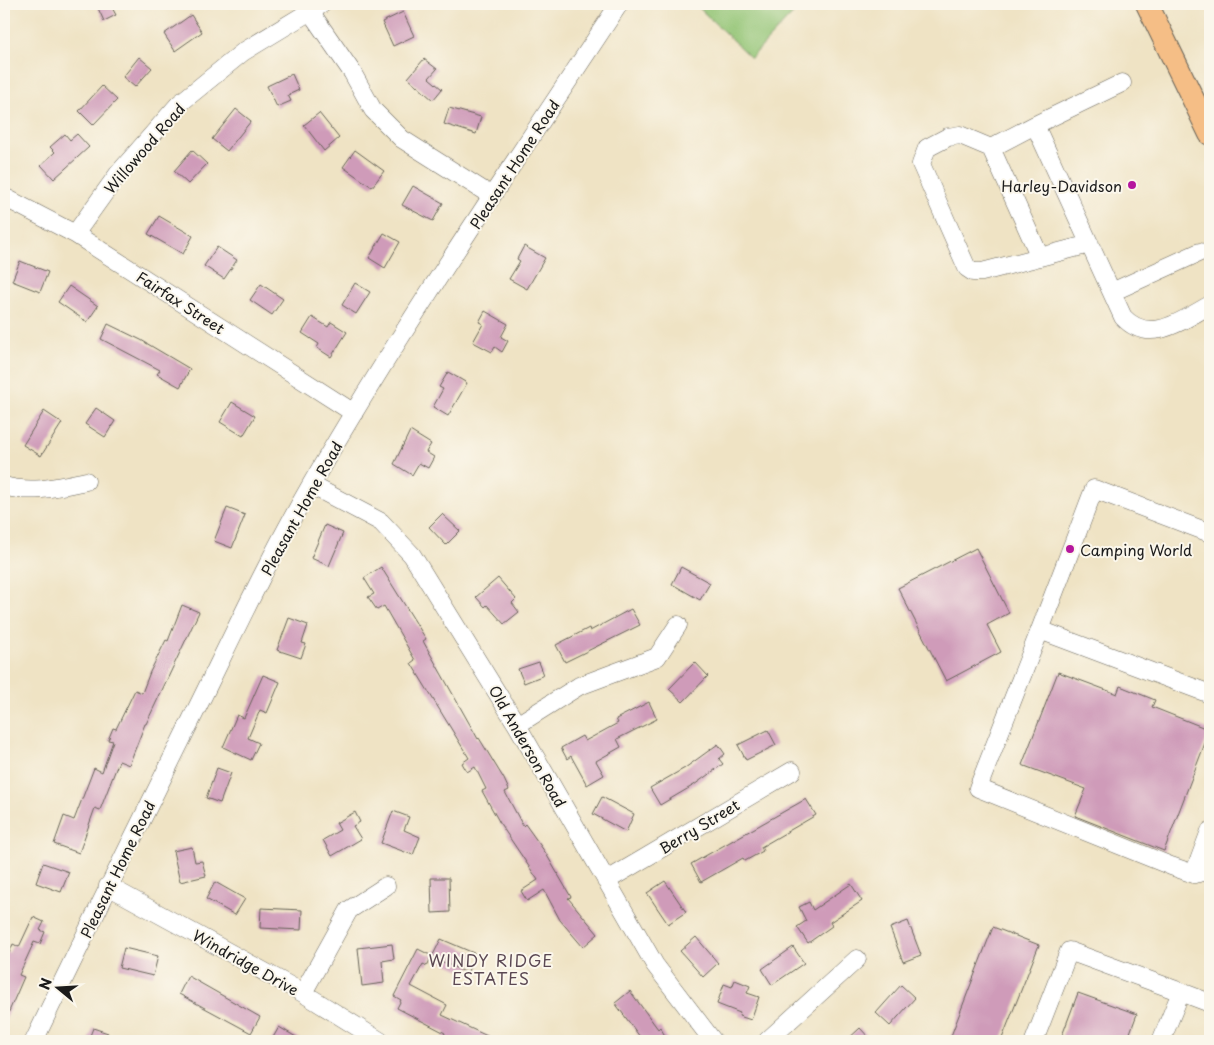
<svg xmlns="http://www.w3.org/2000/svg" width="1214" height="1045" viewBox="0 0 1214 1045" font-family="'Playpen Sans',sans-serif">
<rect width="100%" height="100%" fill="#fbf7ec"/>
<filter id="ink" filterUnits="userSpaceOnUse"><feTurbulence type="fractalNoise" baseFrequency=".02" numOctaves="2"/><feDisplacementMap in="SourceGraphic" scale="10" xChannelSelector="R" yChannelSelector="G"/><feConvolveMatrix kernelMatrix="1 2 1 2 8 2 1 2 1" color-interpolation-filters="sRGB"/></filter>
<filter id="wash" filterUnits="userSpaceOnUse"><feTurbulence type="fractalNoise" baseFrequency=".0096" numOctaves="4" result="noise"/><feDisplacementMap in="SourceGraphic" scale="20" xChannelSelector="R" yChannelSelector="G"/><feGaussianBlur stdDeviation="1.12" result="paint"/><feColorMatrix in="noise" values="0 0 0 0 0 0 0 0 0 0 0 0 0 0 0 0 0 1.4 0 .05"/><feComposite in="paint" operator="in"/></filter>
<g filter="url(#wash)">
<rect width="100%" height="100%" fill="#efe3c4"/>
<path fill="#93c474" stroke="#587048" d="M695 4H802L751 58Z"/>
<g id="blocks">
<path fill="#cf9bb9" d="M96 4H110L116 15 104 21Z
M403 12 414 36 393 46 382 22Z
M191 15 202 32 175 51 164 34Z
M139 57 152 68 135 87 123 77Z
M424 59 437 69 429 78 442 89 433 100 408 78Z
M292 74 299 90 288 95 291 101 277 107 267 86Z
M102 86 117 100 93 125 79 111Z
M449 108 481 117 476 134 444 124Z
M236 109 251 121 227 151 212 139Z
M319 113 339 138 324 151 304 125Z
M65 134 70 140 77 134 89 147 54 179 41 165 55 152 50 147Z
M192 150 207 164 188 184 174 171Z
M355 150 384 171 372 187 343 167Z
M413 186 443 203 433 221 402 205Z
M159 216 193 236 183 254 148 234Z
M384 233 400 242 385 268 369 258Z
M524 246 545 258 527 289 509 279 520 261 517 259Z
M217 247 237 260 224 279 204 266Z
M20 261 48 272 40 292 12 281Z
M355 283 370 292 356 314 342 305Z
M261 284 283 299 272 315 250 300Z
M69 286 98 306 87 322 58 302Z
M485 311 508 324 501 337 508 341 502 352 495 347 492 352 473 342 483 324 479 322Z
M312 317 328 327 331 322 347 332 331 357 317 348 319 344 302 333Z
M108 324 141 340 190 369 180 387 157 374 160 370 101 339Z
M448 372 467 383 448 416 433 407 443 389 439 387Z
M232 402 255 416 243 436 220 422Z
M96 408 115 421 105 437 85 424Z
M44 411 62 423 41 456 23 445Z
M410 431 431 444 426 452 434 457 428 468 419 463 412 475 394 464Z
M227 508 245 515 232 548 214 541Z
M442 514 460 531 446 545 429 527Z
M325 525 343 533 329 566 311 558Z
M976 548 1009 613 987 625 1001 652 946 681 898 588Z
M381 567 426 639 423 641 478 739 479 738 504 779 509 790 505 792 523 826 525 824 545 852 571 897 568 898 598 934 583 947 560 920 544 890 527 901 521 891 538 880 501 825 482 791 486 789 475 767 467 772 462 763 469 758 411 663 415 660 384 606 377 610 368 597 374 594 364 578Z
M681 567 710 583 700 600 672 584Z
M498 578 516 599 512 603 519 612 504 624 487 605 485 607 476 597Z
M182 605 199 612 146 724H145L129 765 119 761 100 810 95 808 79 853 54 844 64 816 74 820 94 768 102 772 113 741 108 740 113 728 116 729 135 690 142 693 150 672 166 640 168 641Z
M631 609 640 625 565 662 556 645 589 628 590 631Z
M289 618 308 625 302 643 306 644 301 658 277 650Z
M539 662 544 675 524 683 518 669Z
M695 662 708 676 683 702 669 689Z
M1058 672 1117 694 1120 686 1155 700 1152 707 1210 730 1164 851 1075 816 1086 789 1022 765Z
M263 675 280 682 267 713 260 710 248 738 259 743 251 760 223 747 237 715 244 718Z
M649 702 657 719 617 739 621 747 596 761 604 775 587 785 571 756 567 759 561 748 582 736 585 741 618 723 616 719Z
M768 730 776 745 746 760 738 745Z
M718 744 725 754 719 759 723 764 694 785 660 805 650 788 685 768Z
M217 768 231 773 220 803 206 798Z
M602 797 634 814 626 832 593 814Z
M806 799 816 815 761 847 763 851 745 861 743 858 701 882 691 864Z
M393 811 409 817 404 830 420 837 413 855 381 843Z
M355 812 360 822 353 826 361 839 332 856 323 840 340 830 336 823Z
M192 847 195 862 202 861 206 876 180 882 173 851Z
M43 863 69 872 61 892 36 883Z
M431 878H449L450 912 432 913Z
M665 881 686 912 668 924 647 893Z
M215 882 245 899 235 915 206 899Z
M851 884 862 901 830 922 832 926 808 943 797 927 806 921 799 907 809 902 813 910Z
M261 908 302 910 301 930 260 928Z
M33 917 44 922 40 930 45 932 40 944 34 942 19 975 24 977 4 1023V951L9 953 13 944 19 947Z
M908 921 921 955 903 962 890 928Z
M993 927 1039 945 1001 1041H949Z
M696 937 718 963 703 977 680 951Z
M441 939 476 954 467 973 432 957Z
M392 944 394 959 382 961 384 983 362 986 358 948Z
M793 947 804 963 772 985 762 969Z
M124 948 158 956 153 976 119 968Z
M418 949 432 956 427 966 423 964 411 986 447 1005 442 1015 498 1041H449L443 1038 445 1033 397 1008 401 1000 394 996Z
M188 976 260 1017 251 1033 179 994Z
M735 980 750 986 747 993 759 997 751 1020 739 1016 740 1013 717 1004 724 984 732 987Z
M901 985 915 998 890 1026 876 1013Z
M630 991 658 1029 660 1027 668 1041H643L615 1003Z
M1078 993 1137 1014 1127 1041H1060Z
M279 1027 303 1041H271Z
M93 1028 108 1033 105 1041H88Z
M860 1028 872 1041H846Z"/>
</g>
</g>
<g filter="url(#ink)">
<use href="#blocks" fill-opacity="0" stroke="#666257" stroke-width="1"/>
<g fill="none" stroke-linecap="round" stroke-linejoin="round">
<defs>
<path id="minor" d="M305 4 352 72 373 110 402 139 492 196
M1122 83 1035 125 1123 317C1150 346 1182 320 1210 305
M1035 125 991 148 960 135 948 137 927 148 921 164 967 268 973 272H982L1090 244
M991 148 1040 257
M4 197 75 234 354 413
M75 234 118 174 179 104 243 52 322 4
M1112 292 1200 252
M311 485 381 522 412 555 517 725 655 965 713 1041
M4 486C32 494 58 487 86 481
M1040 630 1094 489 1210 533
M1210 694 1040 630 978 788 1171 866 1194 874 1210 871
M517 725 579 686 657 657 678 625
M1194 874 1210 831
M606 881 792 771
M108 886 303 993 380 1041
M1181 992 1210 1003
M303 993 349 910 386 886
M34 1041C88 928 144 815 200 702 236 629 271 554 312 483 407 319 515 162 619 4
M767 1041 857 959
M1034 1041 1069 951 1181 992 1161 1041"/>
<path id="major" d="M1147 4 1210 134"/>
</defs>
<use href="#minor" stroke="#666257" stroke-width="19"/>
<use href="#major" stroke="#666257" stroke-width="24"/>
<use href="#minor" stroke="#fff" stroke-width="18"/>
<use href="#major" stroke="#f5be86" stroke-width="22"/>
</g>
</g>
<g fill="#b5179e" stroke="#fbf7ec" stroke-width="2">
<circle cx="1132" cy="185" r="5"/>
<circle cx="1070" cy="549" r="5"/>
</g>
<g text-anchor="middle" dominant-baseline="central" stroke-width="4" stroke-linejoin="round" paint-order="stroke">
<g font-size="15" fill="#1c1c1c" stroke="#fbf7ec">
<text transform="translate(144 148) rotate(-49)">Willowood Road</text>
<text transform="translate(514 164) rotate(-57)">Pleasant Home Road</text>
<text transform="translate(181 302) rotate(33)">Fairfax Street</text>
<text transform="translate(301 508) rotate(-61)">Pleasant Home Road</text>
<text transform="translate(528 746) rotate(60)">Old Anderson Road</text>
<text transform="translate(699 826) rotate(-31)">Berry Street</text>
<text transform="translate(117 869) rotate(-64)">Pleasant Home Road</text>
<text transform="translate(246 962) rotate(29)">Windridge Drive</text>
</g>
<g font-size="15" fill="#1c1c1c" stroke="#fbf7ec" text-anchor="end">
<text x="1122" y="185">Harley-Davidson</text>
<text x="1080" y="549" text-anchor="start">Camping World</text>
</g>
<g font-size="16" letter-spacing="1" fill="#5b4853" stroke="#fbf7ec">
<text x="491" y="960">WINDY RIDGE<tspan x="491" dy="18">ESTATES</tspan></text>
</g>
</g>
<rect width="1214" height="1045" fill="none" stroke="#fbf7ec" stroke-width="20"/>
<g transform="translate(58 988) rotate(288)" stroke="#fbf7ec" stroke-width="4" paint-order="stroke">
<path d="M0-4L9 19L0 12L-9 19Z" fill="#1c1c1c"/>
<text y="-8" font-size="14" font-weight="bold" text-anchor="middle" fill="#1c1c1c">N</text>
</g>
</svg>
